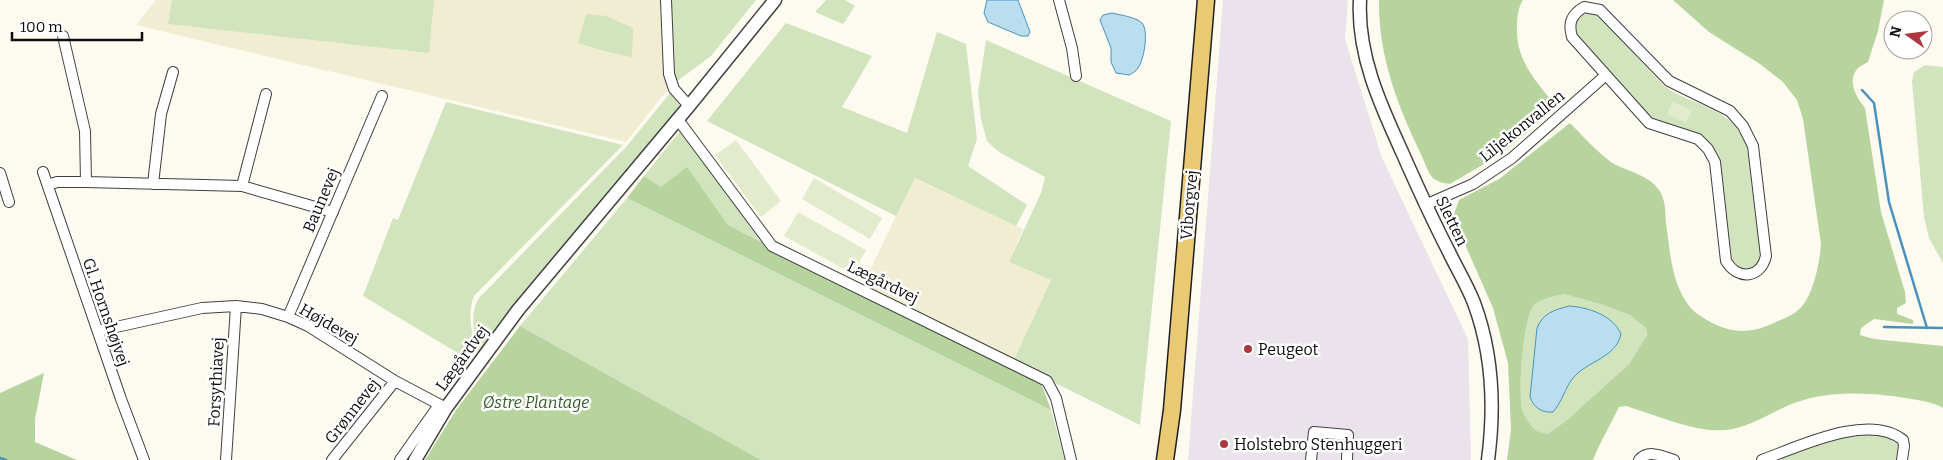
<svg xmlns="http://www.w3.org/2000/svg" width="1943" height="460" viewBox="0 0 1943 460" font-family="Bitter,serif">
<rect width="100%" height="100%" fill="#fdfaf0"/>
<path fill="#eae3eb" d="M1223 0H1348L1345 39 1382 158 1468 339 1471 460H1188Z"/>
<path fill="#f1edd2" d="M156 0H662L665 79 668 89 626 142 136 25Z
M914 178 1023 229 1009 262 1051 280 1013 362 863 285Z"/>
<path fill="#d2e4bd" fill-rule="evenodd" d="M172 0H434L429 53 168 24Z
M671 0H756L711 56 676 82 673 67Z
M826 0H845L855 6 843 24 815 12Z
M1584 12H1591L1598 15 1664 86C1697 109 1730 104 1747 147L1761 256 1759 262 1751 270H1738L1730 259 1712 149 1649 117 1574 33 1575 21Z
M586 14 606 16 633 28 632 57 604 51 578 43Z
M786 23 872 56 842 107 907 133 937 32 966 44 977 139 968 166 1027 205 1016 226 915 178 896 216 707 121Z
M986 40 1171 121 1140 425 1013 362 1051 280 1009 262 1041 193 1045 177 999 152 987 141 981 119 978 92Z
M1925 65 1943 67V263L1929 238 1924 217 1912 81 1914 72Z
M670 93 679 105 676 113 478 356C476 338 468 314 479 298L627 146Z
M446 102 623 145 474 296C464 321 479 342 471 361L363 296 393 218 398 220Z
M681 130 760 241 728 225 687 168 661 187 644 176Z
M627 198 1051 410 1065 460H761L520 326Z
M1564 294 1600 304 1630 315 1646 328 1647 335 1629 364 1567 420 1548 434C1545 433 1540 432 1537 431 1532 428 1525 417 1523 412 1517 397 1523 314 1535 304 1543 297 1555 296 1564 294ZM1540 321 1577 374 1572 378 1557 407Z
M1867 434 1894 437 1901 446 1899 460H1772L1825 441Z"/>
<path fill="#b7d39e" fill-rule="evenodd" d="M1379 0H1523C1518 8 1517 17 1517 26 1515 60 1537 83 1557 107L1501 154 1450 184C1443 183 1437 182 1432 177 1427 171 1424 160 1420 152 1397 105 1378 53 1379 0Z
M1673 0H1884L1878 31 1868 62C1865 64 1860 66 1858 68 1846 81 1857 98 1865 108L1881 212 1905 292 1906 303 1897 308V314L1913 320V324L1874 319 1861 328 1860 335 1874 339 1943 346V408C1935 403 1927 402 1918 400 1879 393 1835 389 1797 402 1774 410 1750 428 1726 430 1695 433 1656 415 1626 406L1619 407 1598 448 1593 460H1507L1511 430 1508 363 1493 308 1453 217 1459 200 1499 179 1570 123C1583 136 1596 151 1611 162 1627 172 1648 174 1659 190 1666 200 1665 212 1666 223 1670 250 1671 280 1687 303 1692 311 1699 315 1707 320 1733 335 1752 334 1778 321 1788 317 1797 313 1803 305 1814 291 1820 261 1821 244L1803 119 1797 100 1783 82 1760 64 1709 32ZM1564 294 1600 304 1630 315 1646 328 1647 335 1629 364 1567 420 1548 434C1545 433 1540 432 1537 431 1532 428 1525 417 1523 412 1517 397 1523 314 1535 304 1543 298 1555 296 1564 294Z
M687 167 728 225 1041 383 1051 410 627 198 644 176 661 187Z
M520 326 761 460H425L456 410Z
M44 373 35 419V442L77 460H0V393Z"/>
<path fill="#e2eccd" d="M1672 102 1692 110 1686 123 1667 114Z
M736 140 781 201 761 217 715 155Z
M814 178 882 218 870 239 802 199Z
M798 212 866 250 853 274 784 236Z"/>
<path fill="#baddef" stroke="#4992bd" d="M987 0H1018L1030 32 1028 36H1021L988 22 984 13Z
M1112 13C1120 15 1136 17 1142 23 1149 31 1144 60 1138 68 1136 72 1132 73 1129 75L1116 73 1111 62V48L1100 20 1103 15Z
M1569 306C1587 307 1613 315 1621 334 1616 358 1587 361 1573 378 1565 388 1562 402 1553 412 1542 413 1534 408 1530 397L1537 328C1543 313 1554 310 1569 306Z"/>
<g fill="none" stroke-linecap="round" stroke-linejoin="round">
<path stroke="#4992bd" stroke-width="2.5" d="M1862 90 1874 103 1889 202 1927 328
M1884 327 1943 328
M0 458 6 460"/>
<defs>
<path id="minor" d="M666 0 669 74 674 89 689 106
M1059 0 1072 48 1076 76
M1584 7 1600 10 1669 81 1730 111 1743 126 1753 146 1766 256C1761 278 1738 281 1726 261L1715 162 1708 149 1698 139 1649 123 1572 37C1568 23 1571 15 1584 7Z
M63 36 85 131 86 182
M677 120 682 125 772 246 1047 381 1056 398 1071 460
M43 172 121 399 144 460
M0 173 9 202
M153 184 161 114 173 72
M48 185 57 182H86L242 186 333 212
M242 186 266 94
M1425 205 1473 184 1512 158 1606 75
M288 317 382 96
M98 331 202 308 236 306 262 309 288 317 308 326 395 381 446 408
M226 460 236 306
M332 460 395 381
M400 460 439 405
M1311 460 1314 432 1348 435 1347 460
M1639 460C1648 449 1662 456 1674 460
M1762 460C1798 447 1869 412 1903 440L1904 446 1902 460"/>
<path id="tertiary" d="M1360 0C1357 54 1380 104 1402 152 1417 186 1432 219 1449 252 1457 269 1467 285 1474 303 1493 354 1495 407 1488 460
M415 460 446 408 518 310 689 106 775 0"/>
<path id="primary" d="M1165 460 1172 410 1206 0"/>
</defs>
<use href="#minor" stroke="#404040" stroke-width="12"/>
<use href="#tertiary" stroke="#404040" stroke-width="15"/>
<use href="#primary" stroke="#1e1e1e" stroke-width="19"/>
<use href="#minor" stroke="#fff" stroke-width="10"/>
<use href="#tertiary" stroke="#fff" stroke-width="12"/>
<use href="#primary" stroke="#e9c974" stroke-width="16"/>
</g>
<g fill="#ad353f" stroke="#fff" stroke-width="2">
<circle cx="1248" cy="349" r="5"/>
<circle cx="1224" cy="444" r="5"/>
</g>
<g text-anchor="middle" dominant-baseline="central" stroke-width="5" stroke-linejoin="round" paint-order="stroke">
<g font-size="16" fill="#0d0d0d" stroke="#fff">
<text transform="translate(1522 126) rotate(-39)">Liljekonvallen</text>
<text transform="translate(321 200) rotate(-67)">Baunevej</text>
<text transform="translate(1189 205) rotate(-85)">Viborgvej</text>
<text transform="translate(1452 221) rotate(64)">Sletten</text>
<text transform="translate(883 282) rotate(26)">Lægårdvej</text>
<text transform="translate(106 312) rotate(71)">Gl. Hornshøjvej</text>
<text transform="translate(329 324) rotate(30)">Højdevej</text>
<text transform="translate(462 358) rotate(-54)">Lægårdvej</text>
<text transform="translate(216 382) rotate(-87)">Forsythiavej</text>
<text transform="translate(352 411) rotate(-52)">Grønnevej</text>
</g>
<g font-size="16" fill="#0d0d0d" stroke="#fff" text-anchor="start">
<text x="1258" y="349">Peugeot</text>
<text x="1234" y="444">Holstebro Stenhuggeri</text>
</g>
<g font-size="16" font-style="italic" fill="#325d25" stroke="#fff">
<text x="536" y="402">Østre Plantage</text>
</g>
</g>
<g transform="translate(1908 35) rotate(284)"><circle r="24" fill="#ffffff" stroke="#9e9e9e"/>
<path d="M0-4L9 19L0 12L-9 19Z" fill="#ad353f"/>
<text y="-8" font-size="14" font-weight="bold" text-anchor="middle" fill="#0d0d0d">N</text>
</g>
<path d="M12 32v8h130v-8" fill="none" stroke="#0d0d0d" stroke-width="2.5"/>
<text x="20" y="32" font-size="15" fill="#0d0d0d" stroke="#ffffff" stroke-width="4" paint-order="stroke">100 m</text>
</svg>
